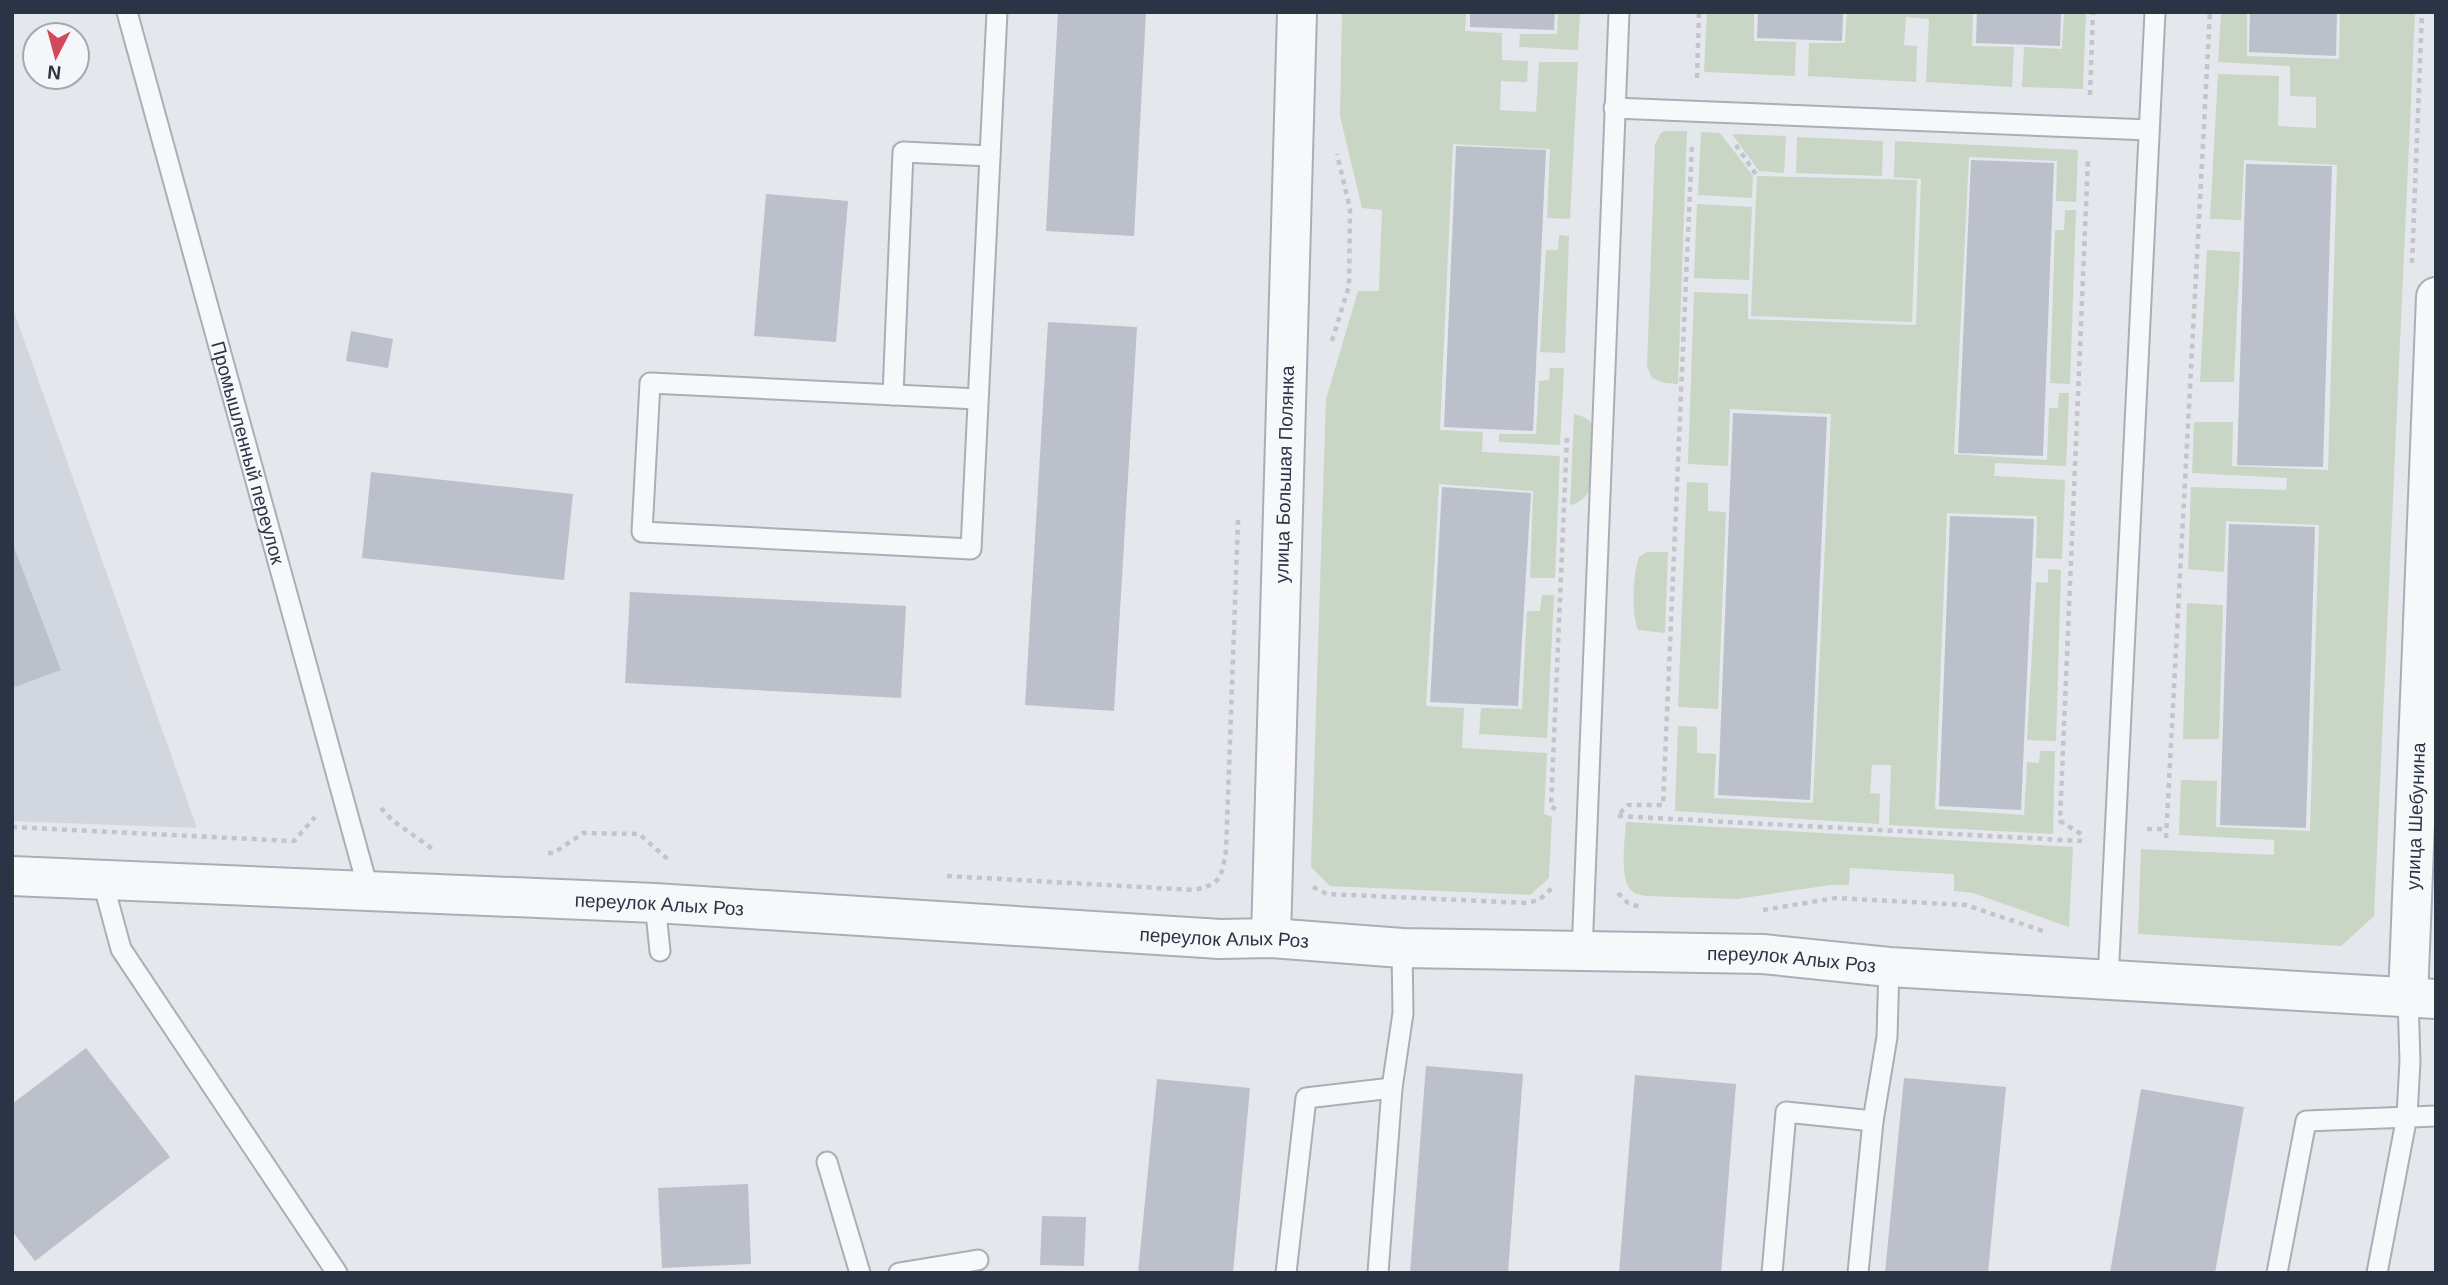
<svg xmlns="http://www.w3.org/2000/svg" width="2448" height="1285" viewBox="0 0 2448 1285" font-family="Arial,sans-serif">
<rect width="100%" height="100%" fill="#e4e7ec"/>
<path fill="#d2d6de" d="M12 306 197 828 12 821Z"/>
<path fill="#c9d6c5" d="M1342 12H1466L1465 31 1502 33V60L1528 61 1527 82 1501 81 1500 110 1536 112 1539 62H1578L1570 219 1547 218 1550 149 1453 144 1440 430 1483 432 1482 452 1560 456 1555 578H1530L1533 491 1439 484 1426 706 1464 708 1462 748 1547 753 1544 814 1552 817 1549 878 1530 895 1330 886 1311 867 1326 399 1358 291H1379L1382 210 1362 208 1340 116Z
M1558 12H1580L1578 50 1519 47 1520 34H1557Z
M1707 12H1754V41L1796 42 1795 76 1704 72Z
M1847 12H1973L1972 46 2014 47 2012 87 1926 82 1929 19 1906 17 1904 45 1917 46 1916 82 1808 76 1809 43H1845Z
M2086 12 2083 89 2022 87 2024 47 2062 49 2064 13Z
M2221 12H2247V56L2339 59 2340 12H2415L2374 916 2341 946 2138 934 2141 849 2274 855V840L2179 835 2181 780 2217 781 2216 827 2310 831 2319 525 2226 521 2224 572 2188 569 2191 487 2286 490 2287 478 2192 473 2194 422H2233L2232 466 2328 470 2337 165 2244 160 2241 220 2210 219 2218 74 2279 76 2278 126 2316 128V97L2290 96V66L2218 62Z
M1666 131H1687L1678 384 1665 383 1652 378 1647 366 1655 144 1661 133Z
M1701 132 1720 133 1753 176 1752 198 1698 195Z
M1732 134 1786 136 1784 173 1759 171Z
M1797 137 1883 141 1882 176 1796 173Z
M1895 141 2078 150 2076 202 2056 201 2057 161 1969 157 1954 454 2047 460 2049 408H2058L2059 393H2069L2066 466 1995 463 1994 476 2065 480 2062 559 2036 558 2037 516 1947 513 1935 809 2024 815 2027 762 2039 763 2040 751H2055L2053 834 1889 825 1891 765H1872L1870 793 1880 794 1879 824 1675 811 1678 726 1697 727V753L1716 754 1714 798 1813 803 1831 414 1730 409 1728 466 1688 464 1694 292 1748 294V319L1916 325 1921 179 1894 177Z
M1757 176 1917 180 1912 322 1751 316Z
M1697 204 1752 207 1749 280 1694 278Z
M2065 210H2076L2070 384 2050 383 2055 230H2064Z
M1559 235 1569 236 1565 353 1540 352 1546 250H1558Z
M2207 250 2240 252 2234 382H2200Z
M1550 368H1564L1560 445 1499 442V434H1536L1539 381 1549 380Z
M1574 414C1586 417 1591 419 1595 431 1594 456 1601 499 1570 505Z
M1687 482 1708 483V511L1726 512 1718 709 1678 707Z
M1647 552H1668L1665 633 1638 630C1631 613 1633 574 1639 557Z
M2048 569 2061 570 2056 741 2027 740 2036 582 2048 583Z
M1542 595H1554L1547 738 1479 734 1481 708 1522 709 1527 611H1540Z
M2187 603 2223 605 2219 739H2183Z
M1626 822 2073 847 2069 927 1973 893 1954 891V874L1850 868 1849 885H1830L1737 899 1646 896C1641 895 1634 894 1631 890 1619 878 1625 839 1626 822Z"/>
<path fill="#bbc0ca" d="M1058 12H1146L1134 236 1046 231Z
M1470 12H1555L1554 30 1470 27Z
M1758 12H1843L1842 41 1757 38Z
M1977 12H2061L2060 46 1976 43Z
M2250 12H2337L2336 56 2249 52Z
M1456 146 1546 150 1533 431 1444 427Z
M1971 160 2054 163 2043 456 1958 453Z
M2246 164 2332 166 2323 467 2237 465Z
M766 194 848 201 836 342 754 336Z
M1048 322 1137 327 1114 711 1025 705Z
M351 331 393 339 388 368 346 361Z
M1733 413 1827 417 1810 800 1718 795Z
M371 472 573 494 564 580 362 558Z
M1442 487 1531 493 1518 706 1430 702Z
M1950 516 2034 519 2021 810 1939 806Z
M2229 524 2315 527 2306 828 2220 825Z
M12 542 61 670 12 688Z
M630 592 906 606 901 698 625 683Z
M86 1048 170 1157 35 1261 12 1231V1104Z
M1426 1066 1523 1074 1508 1273H1410Z
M1635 1075 1736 1084 1721 1273H1619Z
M1904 1078 2006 1087 1988 1273H1885Z
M1157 1079 1250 1088 1233 1273H1138Z
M2141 1089 2244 1107 2215 1273H2110Z
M748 1184 751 1264 662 1268 658 1188Z
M1042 1216 1086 1217 1084 1266 1040 1265Z"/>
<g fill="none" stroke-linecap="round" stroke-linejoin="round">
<defs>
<g id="service">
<path id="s1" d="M127 12 369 892"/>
<path d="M1614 108 2149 130"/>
<path d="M893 395 903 152 990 156"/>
<path d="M978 399 650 383 642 532 971 549C979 370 988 191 997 12"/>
<path d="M102 879 121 949 337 1273"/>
<path d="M655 903 660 951"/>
<path d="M1582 953 1619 12"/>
<path d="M2108 981 2155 12"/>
<path d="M827 1162 860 1273"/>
<path d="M899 1273 978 1260"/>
<path d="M1286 1273 1306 1098 1392 1088"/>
<path d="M1378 1273 1392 1088 1403 1013 1402 948"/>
<path d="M1772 1273 1786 1112 1873 1121"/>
<path d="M1858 1273 1873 1121 1887 1037 1889 967"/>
<path d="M2277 1273 2306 1121 2436 1116"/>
<path d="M2377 1273 2407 1116 2410 1061 2408 998"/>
</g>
<g id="minor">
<path id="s2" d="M12 876 655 903 1220 939 1271 938 1402 948 1763 954 1889 967 2436 999"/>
<path id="s3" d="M1271 938 1297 12"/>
<path id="s4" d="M2408 998 2436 297"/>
</g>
</defs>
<use href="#service" stroke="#a9aeb7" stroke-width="23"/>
<use href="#minor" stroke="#a9aeb7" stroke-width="42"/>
<path stroke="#c2c5cb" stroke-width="4.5" stroke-dasharray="5 5" stroke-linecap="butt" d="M1697 78 1699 12
M2090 95 2093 12
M1736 145 1757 176
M2412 263 2422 12
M1332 341 1349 286 1350 209 1337 154
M381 808 392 820 434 850
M1556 809 1551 807 1567 436
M1620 813 1628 805H1663L1692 143
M1618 816 2082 841
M12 827 294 841 315 817
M2147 829H2166
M2081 834 2060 821 2088 159
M2166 838 2210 12
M548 853H554L583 833 639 834 670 861
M947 876 1194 890C1222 884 1221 877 1226 851L1238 520
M1313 887 1327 894 1525 903 1539 900 1552 888
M1618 893 1628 903 1643 908
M1763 910 1836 898 1966 905 2046 932"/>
<use href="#service" stroke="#f7f8fa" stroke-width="19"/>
<use href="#minor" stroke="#f7f8fa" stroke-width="38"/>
</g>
<g text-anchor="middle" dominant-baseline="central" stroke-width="6" stroke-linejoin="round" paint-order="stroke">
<g font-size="19" fill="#2b3445" stroke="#f4f6f9">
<text stroke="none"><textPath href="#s1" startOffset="457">Промышленный переулок</textPath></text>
<text stroke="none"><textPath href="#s3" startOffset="464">улица Большая Полянка</textPath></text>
<text stroke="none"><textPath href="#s4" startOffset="182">улица Шебунина</textPath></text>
<text stroke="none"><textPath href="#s2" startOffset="648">переулок Алых Роз</textPath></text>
<text stroke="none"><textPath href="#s2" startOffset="1214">переулок Алых Роз</textPath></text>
<text stroke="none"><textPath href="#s2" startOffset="1782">переулок Алых Роз</textPath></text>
</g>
</g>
<rect width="2448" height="1285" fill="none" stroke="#2b3445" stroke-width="28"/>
<g transform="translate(56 56) rotate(186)"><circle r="33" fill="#f4f6f9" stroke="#a4a8b1" stroke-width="2"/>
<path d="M0-5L12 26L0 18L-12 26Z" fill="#d1495b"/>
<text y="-10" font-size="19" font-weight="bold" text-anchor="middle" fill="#2b3445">N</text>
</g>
</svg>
